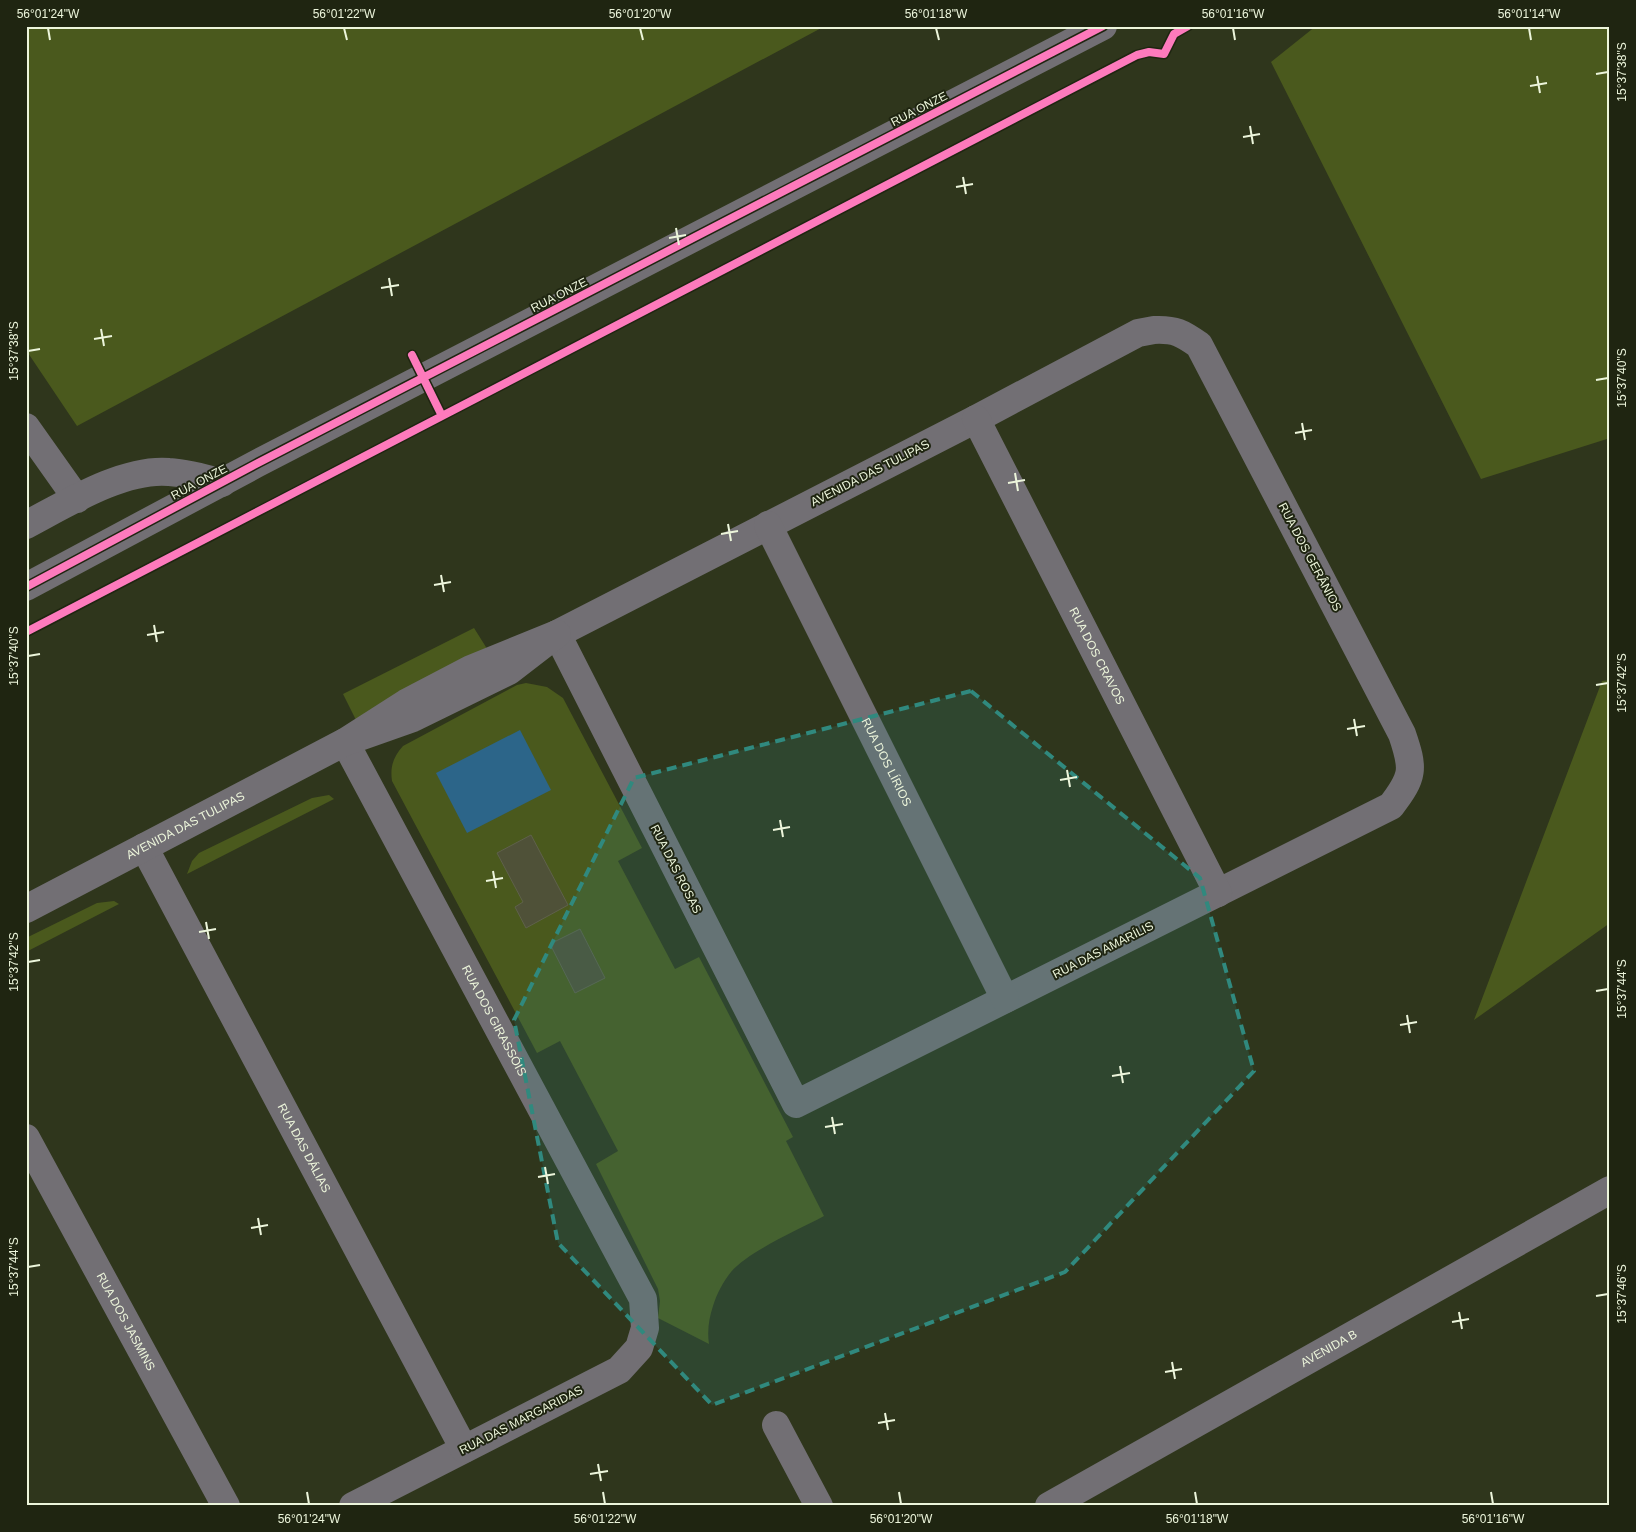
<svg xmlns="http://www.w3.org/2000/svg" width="1636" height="1532" viewBox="0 0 1636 1532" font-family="Helvetica,sans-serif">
<rect width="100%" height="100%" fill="#2f361c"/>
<path fill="#4a591d" d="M26 26H825L77 426 26 350Z
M1316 26H1610V438L1481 479 1271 62Z
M474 628 491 655 359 726 343 694Z
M1610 680V923L1474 1020 1602 681Z
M526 683 547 687 563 698 642 848 618 861 675 969 699 957 793 1137 786 1141 824 1216C798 1230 749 1251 731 1272 723 1282 717 1293 713 1306 709 1318 707 1331 709 1344L658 1318 660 1301 658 1289 596 1164 618 1151 560 1041 537 1053 392 781C390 767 393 757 403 746L517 685Z
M329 795 334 799 187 874 192 861 199 853 312 798Z
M114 901 119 904 26 952V938L97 903Z"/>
<path fill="#2c6589" d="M520 730 551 790 467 833 436 773Z"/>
<path fill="#4f5138" stroke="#5f614b" d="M531 835 568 905 526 928 515 907 523 902 497 853Z
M580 929 605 978 575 993 550 944Z"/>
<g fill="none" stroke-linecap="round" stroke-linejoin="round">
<g stroke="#726f74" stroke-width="28">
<path d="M1154 330C1175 329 1182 333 1199 345L1402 734C1414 769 1414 776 1391 806L796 1104 557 634 976 419 1138 333Z"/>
<path id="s1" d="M976 419 1218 893"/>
<path d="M26 427 77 499"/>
<path d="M26 525C66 504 123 468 169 472 187 473 205 478 222 483"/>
<path id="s2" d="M768 525 1005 999"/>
<path d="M26 587 256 464 1103 26"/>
<path id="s3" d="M345 742 643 1299 645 1328 639 1348 619 1370 353 1506"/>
<path id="s4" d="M144 847 464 1449"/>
<path id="s5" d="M26 909 345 742 406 703 471 669 557 634 509 671 413 718 345 742"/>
<path id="s6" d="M26 1138 226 1506"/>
<path d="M776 1425 819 1506"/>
<path id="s7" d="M1049 1506 1610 1190"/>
</g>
<defs>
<path id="cycleway" d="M412 355 442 416
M26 587 256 464 1103 26
M26 632 1137 55 1149 52 1164 54 1174 34 1188 26"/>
</defs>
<use href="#cycleway" stroke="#1f2511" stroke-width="11"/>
<use href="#cycleway" stroke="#fd7abc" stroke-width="8"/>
</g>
<path fill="#30897e" fill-opacity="0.2" stroke="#30897e" stroke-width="4" stroke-dasharray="10 6" stroke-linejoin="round" d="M971 691 1200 878 1254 1071 1065 1272 712 1405 558 1243 514 1020 634 778Z"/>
<path fill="none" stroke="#ecf5db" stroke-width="2" d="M48 28 50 40M344 28 347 40M640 28 643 40M936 28 939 40M1233 28 1235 40M1529 28 1531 40M1596 74 1608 72M1537 76 1540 93M1530 86 1547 83M1250 126 1253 144M1243 137 1260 134M963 177 966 194M956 187 973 184M676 228 679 245M669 238 686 235M389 278 392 296M381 288 399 285M101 329 104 346M94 339 112 336M28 351 40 349M1596 380 1608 378M1302 423 1305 440M1295 433 1312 430M1015 473 1018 491M1008 483 1025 480M728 524 731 541M721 534 738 531M441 575 444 592M434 585 451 582M154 625 157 642M147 635 164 632M28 656 40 654M1596 685 1608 683M1354 719 1357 736M1347 729 1365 726M1067 770 1070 787M1060 780 1077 777M780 820 783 837M773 830 790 827M493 871 496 888M486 881 503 878M206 922 209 939M199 932 216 929M28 962 40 960M1596 991 1608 989M1407 1015 1410 1033M1400 1025 1417 1022M1120 1066 1123 1083M1112 1076 1130 1073M832 1117 835 1134M825 1127 843 1124M545 1167 548 1184M538 1177 555 1174M258 1218 261 1235M251 1228 268 1225M28 1267 40 1265M1596 1296 1608 1294M1459 1312 1462 1329M1452 1322 1469 1319M1172 1362 1175 1379M1165 1372 1182 1369M885 1413 888 1430M878 1423 895 1420M598 1464 601 1481M590 1474 608 1471M307 1492 309 1504M603 1492 605 1504M899 1492 901 1504M1195 1492 1197 1504M1491 1492 1493 1504"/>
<g text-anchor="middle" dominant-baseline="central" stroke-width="4" stroke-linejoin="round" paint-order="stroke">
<g font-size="12" fill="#ecf5db" stroke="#1f2511">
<text transform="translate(919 109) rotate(-27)">RUA ONZE</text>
<text transform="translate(559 295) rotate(-27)">RUA ONZE</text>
<text transform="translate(870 473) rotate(-27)">AVENIDA DAS TULIPAS</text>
<text transform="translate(199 482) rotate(-28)">RUA ONZE</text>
<text transform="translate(1310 557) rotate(62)">RUA DOS GERÂNIOS</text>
<text stroke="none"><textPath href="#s1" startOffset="266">RUA DOS CRAVOS</textPath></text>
<text stroke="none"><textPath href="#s2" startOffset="265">RUA DOS LÍRIOS</textPath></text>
<text stroke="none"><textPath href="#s5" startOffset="180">AVENIDA DAS TULIPAS</textPath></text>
<text transform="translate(676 869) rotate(63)">RUA DAS ROSAS</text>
<text transform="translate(1103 950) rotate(-27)">RUA DAS AMARÍLIS</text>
<text stroke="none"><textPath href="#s3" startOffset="316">RUA DOS GIRASSÓIS</textPath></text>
<text stroke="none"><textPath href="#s4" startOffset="341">RUA DAS DÁLIAS</textPath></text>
<text stroke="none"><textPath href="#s6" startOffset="209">RUA DOS JASMINS</textPath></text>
<text stroke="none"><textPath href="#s7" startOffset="321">AVENIDA B</textPath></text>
<text transform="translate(521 1420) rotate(-27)">RUA DAS MARGARIDAS</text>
</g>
</g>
<rect width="1636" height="1532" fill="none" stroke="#1f2511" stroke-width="55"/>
<rect x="28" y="28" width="1580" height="1476" fill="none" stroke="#ecf5db" stroke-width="2"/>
<g font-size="12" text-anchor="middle" fill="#ecf5db">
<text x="48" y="18">56°01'24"W</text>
<text x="344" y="18">56°01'22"W</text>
<text x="640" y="18">56°01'20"W</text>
<text x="936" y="18">56°01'18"W</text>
<text x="1233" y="18">56°01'16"W</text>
<text x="1529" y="18">56°01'14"W</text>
<text transform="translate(1622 72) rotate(-90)" y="4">15°37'38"S</text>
<text transform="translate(14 351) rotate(-90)" y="4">15°37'38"S</text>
<text transform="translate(1622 378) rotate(-90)" y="4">15°37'40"S</text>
<text transform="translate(14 656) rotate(-90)" y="4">15°37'40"S</text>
<text transform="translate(1622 683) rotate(-90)" y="4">15°37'42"S</text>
<text transform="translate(14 962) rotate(-90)" y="4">15°37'42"S</text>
<text transform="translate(1622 989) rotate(-90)" y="4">15°37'44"S</text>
<text transform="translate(14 1267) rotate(-90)" y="4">15°37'44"S</text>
<text transform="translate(1622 1294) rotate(-90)" y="4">15°37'46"S</text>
<text x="309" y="1523">56°01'24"W</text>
<text x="605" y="1523">56°01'22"W</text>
<text x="901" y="1523">56°01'20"W</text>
<text x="1197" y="1523">56°01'18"W</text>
<text x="1493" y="1523">56°01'16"W</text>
</g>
</svg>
